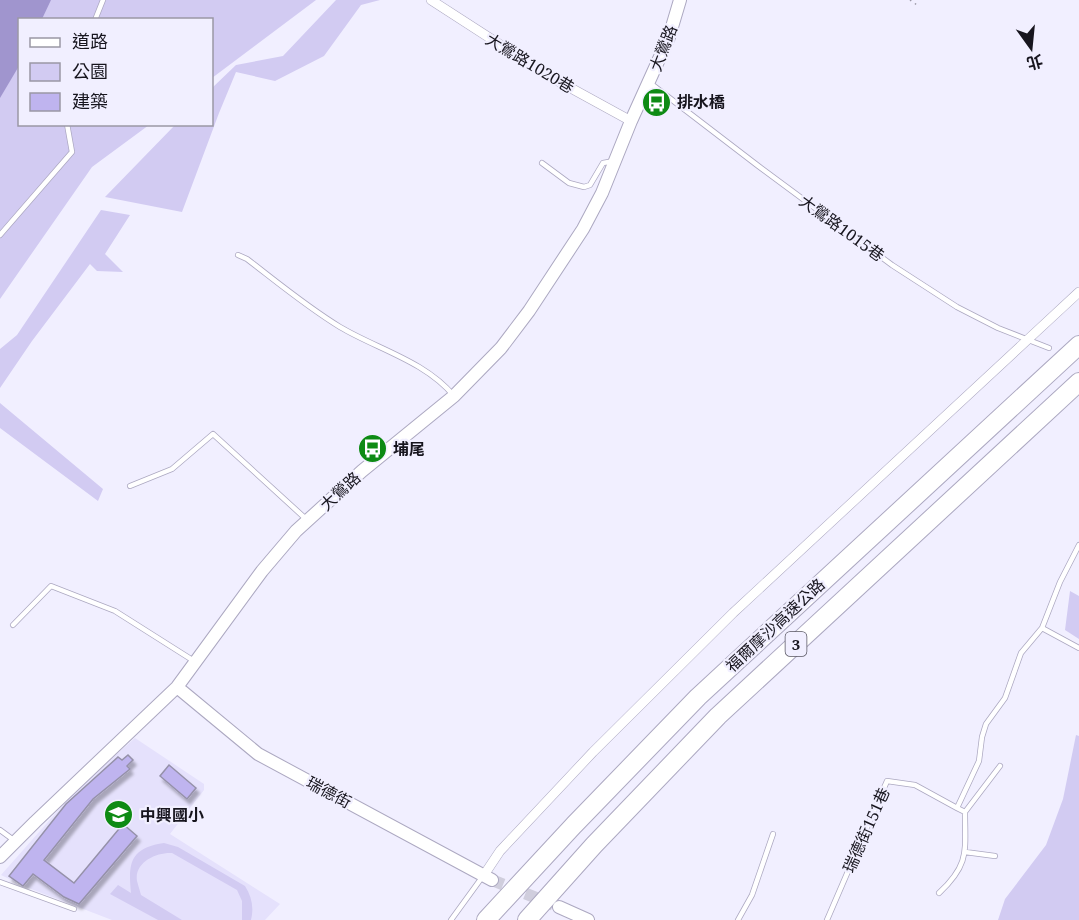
<svg xmlns="http://www.w3.org/2000/svg" width="1079" height="920" viewBox="0 0 1079 920" font-family="'Noto Serif','Noto Sans TC',serif">
<defs>
<filter id="shadow"><feDropShadow dx="3" dy="5" stdDeviation="1.5" flood-color="#0004"/></filter>
</defs>
<rect width="100%" height="100%" fill="#f1efff"/>
<path fill="#e5e1fc" d="M135 738 204 784V790L170 834 280 904 265 920H112L26 887 1 875 78 788Z"/>
<path fill="#d2cbf2" d="M0 0H316L212 78V20H20V124L149 125 92 167 0 299Z
M336 0H380L361 5 324 56 275 81 236 72 219 113 182 212 105 197 175 125 212 124V88L236 65 283 56Z
M101 210 130 215 105 254 123 272 97 271 90 264 32 341 0 388V349L17 335Z
M0 403 103 489 98 501 0 428Z
M1070 591 1079 596V639L1065 630Z
M1076 735 1079 736V920H998L1005 899 1046 845 1063 799Z
M164 843 178 847 245 886C252 897 254 908 251 920H242V901L237 890 172 853C157 852 134 862 137 881 138 885 140 891 141 895L182 920H158L110 894 118 885 131 893C128 863 130 848 164 843Z"/>
<path fill="#a095ce" d="M0 0H51L42 19 20 20 19 66 0 98Z"/>
<path fill="#bfb4ef" stroke="#9591a9" stroke-width="1.5" filter="url(#shadow)" d="M128 755 133 760 127 766 130 769 93 799 44 860 74 883 123 824 137 836 79 904 64 897 33 874 23 886 9 876 66 804 118 757 122 760Z
M169 765 196 788 187 799 160 776Z"/>
<g fill="none" stroke-linecap="round" stroke-linejoin="round">
<path stroke="#d0cedd" stroke-width="12" stroke-dasharray="12 6" stroke-linecap="butt" d="M492 880 559 907"/>
<defs>
<path id="service" d="M95 20 103 0
M650 83 757 165 892 265 957 307 998 328 1049 348
M542 163 569 183 584 187 590 185 603 163 614 161
M0 235 72 152 67 124
M238 255 247 259C277 282 307 307 340 327 377 349 425 361 454 396
M130 486 172 469 213 434 306 519
M13 625 51 586 115 611 194 661
M1042 628 1079 648
M965 812 1000 766
M0 830 15 841
M965 852 995 856
M0 882 74 909
M939 893C970 864 965 851 965 812L957 808
M451 920 483 876
M738 920 752 895 773 834
M827 920 887 781 915 785 957 808 979 761 982 737 986 724 1005 698 1021 653 1042 628 1060 582 1079 545"/>
<path id="minor" d="M431 0 547 75 631 121
M484 875 500 851 593 752 733 613 1079 292"/>
<path id="tertiary" d="M177 687 258 754 492 880
M0 857 35 822 177 687 262 571 296 531 362 471 454 396 501 348 529 311 583 229 602 193 631 121 669 37 680 0
M559 907 588 920"/>
<path id="motorway" d="M486 920 574 825 698 697 1079 345
M527 920 594 845 718 716 1079 382"/>
</defs>
<use href="#service" stroke="#aca8c1" stroke-width="6"/>
<use href="#minor" stroke="#aca8c1" stroke-width="10"/>
<use href="#tertiary" stroke="#aca8c1" stroke-width="14"/>
<use href="#motorway" stroke="#aca8c1" stroke-width="20"/>
<path stroke="#9a98a5" stroke-width="1.5" stroke-dasharray="1.5 4.5" stroke-linecap="butt" d="M910 0 917 5"/>
<use href="#service" stroke="#fff" stroke-width="4.5"/>
<use href="#minor" stroke="#fff" stroke-width="9"/>
<use href="#tertiary" stroke="#fff" stroke-width="12"/>
<use href="#motorway" stroke="#fff" stroke-width="18"/>
</g>
<defs>
<symbol id="bus-disc" viewBox="-11 -11 22 22"><circle r="9.5" fill="#0e8b14" stroke="#f1efff"/><path d="M-5-6H5V4H4V6H2V4H-2V6H-4V4H-5ZM-3.5-4V0h7V-4ZM-3.5 1.2v1.5H-2V1.2ZM2 1.2v1.5H3.5V1.2Z" fill="#fff"/></symbol>
<symbol id="school-disc" viewBox="-11 -11 22 22"><circle r="9.5" fill="#0e8b14" stroke="#f1efff"/><path d="M0-5L7-2L0 1L-7-2ZM-4 1L0 2.5L4 1V4Q0 6-4 4Z" fill="#fff"/></symbol>
</defs>
<g fill-rule="evenodd">
<use href="#bus-disc" x="640" y="86" width="33" height="33"/>
<use href="#bus-disc" x="356" y="432" width="33" height="33"/>
<use href="#school-disc" x="102" y="798" width="33" height="33"/>
</g>
<g text-anchor="middle" dominant-baseline="central" stroke-width="4.5" stroke-linejoin="round" paint-order="stroke">
<rect fill="#f1efff" stroke="#585662" stroke-width="1.5" x="785.5" y="632" width="21" height="24" rx="4.5"/>
<g font-size="15" font-weight="bold" fill="#17151e">
<text x="796" y="644">3</text>
</g>
<g font-size="16" fill="#17151e" stroke="#f1efff">
<text transform="translate(663 48) rotate(-69)">大鶯路</text>
<text transform="translate(530 63) rotate(31)">大鶯路1020巷</text>
<text transform="translate(842 228) rotate(36)">大鶯路1015巷</text>
<text transform="translate(340 491) rotate(-43)">大鶯路</text>
<text transform="translate(775 625) rotate(-43)">福爾摩沙高速公路</text>
<text transform="translate(329 792) rotate(28)">瑞德街</text>
<text transform="translate(866 830) rotate(-66)">瑞德街151巷</text>
</g>
<g font-size="16" font-weight="bold" fill="#17151e" stroke="#f1efff" text-anchor="start">
<text x="677" y="102">排水橋</text>
<text x="393" y="449">埔尾</text>
<text x="140" y="815">中興國小</text>
</g>
</g>
<rect x="18" y="18" width="195" height="108" fill="#f1efff" stroke="#9a98a5" stroke-width="1.5"/>
<rect x="30" y="38" width="30" height="9" fill="#ffffff" stroke="#9a98a5" stroke-width="1.5"/>
<text x="72" y="48" font-size="18" fill="#17151e">道路</text>
<rect x="30" y="63" width="30" height="18" fill="#d2cbf2" stroke="#9a98a5" stroke-width="1.5"/>
<text x="72" y="78" font-size="18" fill="#17151e">公園</text>
<rect x="30" y="93" width="30" height="18" fill="#bfb4ef" stroke="#9a98a5" stroke-width="1.5"/>
<text x="72" y="108" font-size="18" fill="#17151e">建築</text>
<g transform="translate(1031 48) rotate(165)" stroke="#f1efff" stroke-width="4.5" paint-order="stroke">
<path d="M0-4.5L10 22L0 15L-10 22Z" fill="#17151e"/>
<text y="-9" font-size="16" font-weight="bold" text-anchor="middle" fill="#17151e">北</text>
</g>
</svg>
